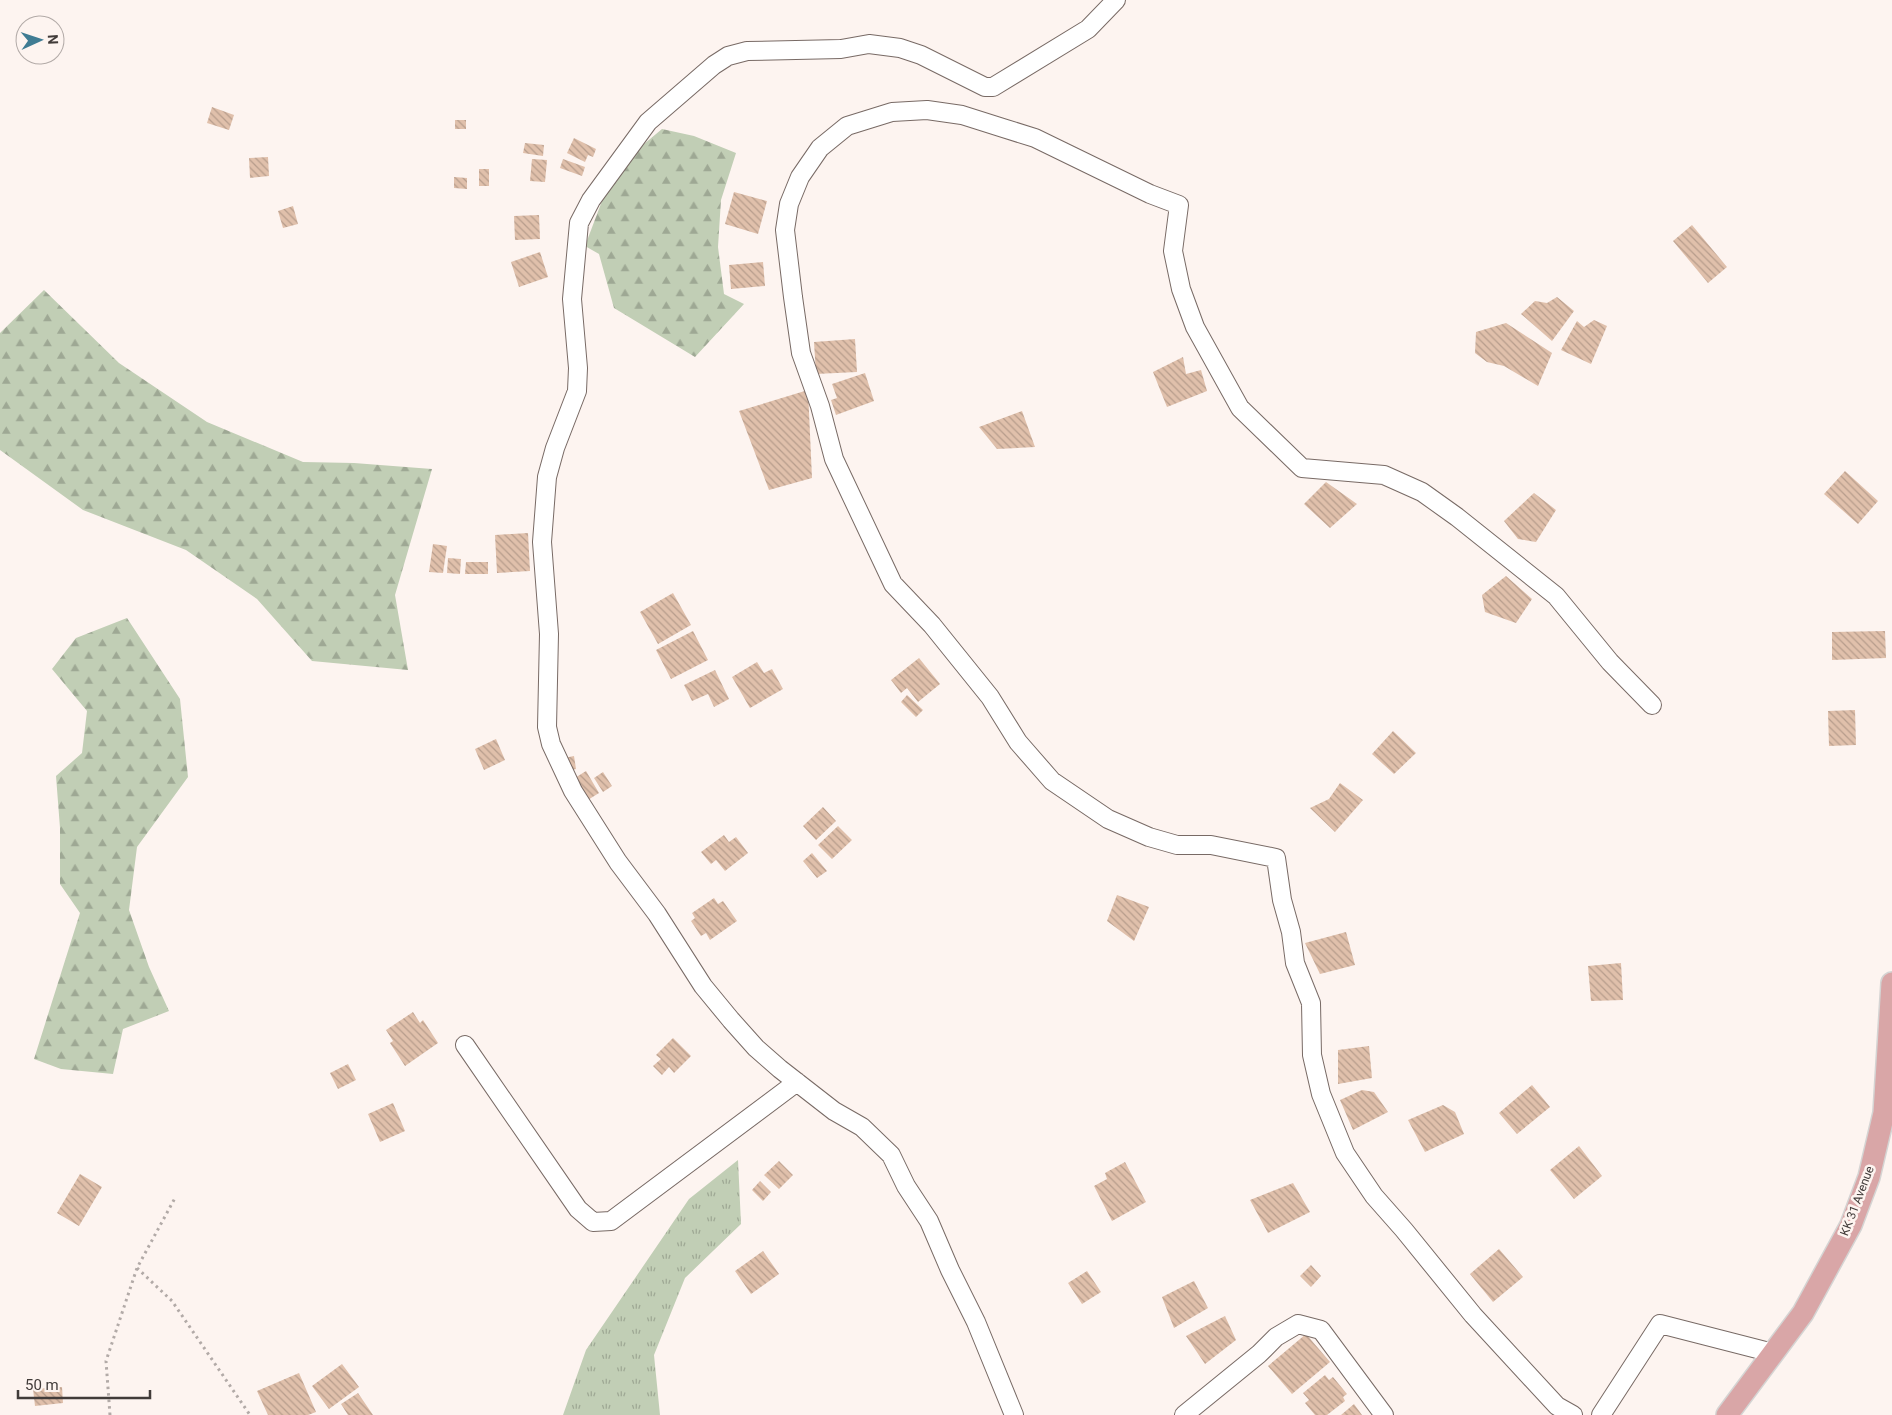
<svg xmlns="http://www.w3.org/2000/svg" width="1892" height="1415" viewBox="0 0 1892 1415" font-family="Roboto,sans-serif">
<defs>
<pattern id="grass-tufts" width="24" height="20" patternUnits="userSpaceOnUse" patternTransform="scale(1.25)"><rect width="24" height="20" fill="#c1ceb5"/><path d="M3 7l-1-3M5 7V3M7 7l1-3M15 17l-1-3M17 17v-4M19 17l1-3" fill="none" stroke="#9ea894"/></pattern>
<pattern id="forest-firs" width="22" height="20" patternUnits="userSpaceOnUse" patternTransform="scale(1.25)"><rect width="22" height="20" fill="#c1ceb5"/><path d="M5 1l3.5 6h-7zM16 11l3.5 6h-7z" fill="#9ea894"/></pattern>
<pattern id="building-back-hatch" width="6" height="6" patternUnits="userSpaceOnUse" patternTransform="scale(1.25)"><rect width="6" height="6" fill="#e0c0ab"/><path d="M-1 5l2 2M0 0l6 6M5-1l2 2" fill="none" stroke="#b79d8c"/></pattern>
</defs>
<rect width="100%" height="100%" fill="#fdf4f0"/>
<path fill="url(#grass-tufts)" d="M738 1160 741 1224 685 1278 654 1355 660 1415H563L586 1350 689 1199Z"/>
<path fill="url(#forest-firs)" d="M662 129 694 136 736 153 721 200 718 247 724 294 744 304 695 357 614 308 599 254 585 246 605 193 638 149Z
M44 290 119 363 207 422 303 462 354 463 432 469 395 595 408 670 312 661 257 599 186 550 83 510 0 450V333Z
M127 618 180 699 188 777 137 847 129 910 149 967 169 1011 123 1029 113 1074 61 1069 34 1059 80 913 60 884V828L56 776 82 753 87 711 52 669 76 638Z"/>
<path fill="url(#building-back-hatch)" d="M212 107 234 115 229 130 207 123Z
M455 120H466V129H455Z
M574 138 596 149 593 157 588 155 585 162 567 153Z
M525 143 544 145 543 156 523 153Z
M268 157 269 176 250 178 249 158Z
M532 159 547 160 545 182 530 181Z
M563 159 585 167 582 176 560 168Z
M479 169H489V186H479Z
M454 177 467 178V189L454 188Z
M734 192 767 201 758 234 725 224Z
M293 206 298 224 283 228 278 211Z
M539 215 540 239 515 240 514 216Z
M1692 225 1727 267 1708 283 1673 241Z
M540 252 548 277 519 287 511 262Z
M763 262 765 286 731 289 729 265Z
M1557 297 1574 311 1552 341 1521 314 1535 301 1547 303Z
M1594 320 1607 326 1591 364 1561 350 1577 321 1584 327Z
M1506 323 1552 353 1538 386 1504 366 1487 362 1475 353 1476 332Z
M855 339 857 372 816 374 814 342Z
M1183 357 1186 374 1201 370 1207 391 1167 407 1153 372Z
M865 373 874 401 836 415 831 400 837 398 832 384Z
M808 390 812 478 769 490 739 411Z
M1022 411 1035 447 997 449 979 427Z
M1845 471 1878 501 1858 524 1824 494Z
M1326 482 1357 504 1330 528 1304 504Z
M1534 493 1556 510 1536 542 1518 539 1504 521Z
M528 533 530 571 497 573 495 535Z
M433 544 447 546 443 573 429 572Z
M448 558 461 559 460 574 447 573Z
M466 562H488V574H465Z
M1506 576 1532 599 1516 623 1485 612 1482 595Z
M673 593 691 625 658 644 640 612Z
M693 631 708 660 671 679 656 650Z
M1885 631 1886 658 1832 660V632Z
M919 658 940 684 918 702 907 688 901 693 891 680Z
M757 662 764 673 772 669 783 689 750 708 732 677Z
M715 670 729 699 714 707 708 694 692 701 684 685Z
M907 695 923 710 916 717 901 702Z
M1855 710 1856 745 1829 746 1828 711Z
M1393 731 1416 753 1394 774 1372 754Z
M496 739 505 760 484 770 475 749Z
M574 756 576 769 567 771 564 758Z
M586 771 599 793 583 803 570 781Z
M603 772 612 786 603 792 594 778Z
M1340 783 1363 800 1335 832 1310 808 1329 799Z
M823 807 836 821 816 840 803 826Z
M838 826 852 840 832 859 818 845Z
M724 835 729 842 736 837 748 853 725 871 716 860 711 864 701 852Z
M812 853 827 871 817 878 803 861Z
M1117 895 1149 907 1134 941 1107 921Z
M714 898 718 904 723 901 737 921 710 940 706 933 701 936 691 921 695 918 692 913Z
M1346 932 1355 965 1320 974 1305 943Z
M1621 963 1623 1000 1591 1001 1588 966Z
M413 1012 420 1023 423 1020 438 1043 405 1066 390 1043 393 1041 386 1030Z
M673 1038 691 1056 674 1073 669 1067 662 1075 653 1066 661 1059 656 1055Z
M1369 1046 1372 1078 1338 1084V1050Z
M348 1064 356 1080 338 1089 330 1073Z
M1532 1085 1550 1107 1517 1134 1499 1113Z
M1362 1090 1374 1092 1388 1112 1353 1130 1340 1100Z
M393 1103 405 1131 380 1142 368 1114Z
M1443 1105 1455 1112 1464 1134 1425 1152 1408 1120Z
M1579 1146 1602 1176 1574 1199 1550 1170Z
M779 1161 793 1175 779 1189 764 1175Z
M1125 1162 1146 1202 1112 1221 1094 1186 1107 1179 1105 1173Z
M80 1174 102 1187 79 1226 57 1213Z
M760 1181 771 1192 763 1201 752 1190Z
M1293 1183 1310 1212 1268 1233 1250 1200Z
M1499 1249 1523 1277 1493 1302 1470 1274Z
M763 1251 779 1274 751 1294 735 1271Z
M1311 1265 1321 1276 1311 1287 1300 1276Z
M1087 1271 1101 1292 1082 1304 1068 1283Z
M1194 1281 1208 1308 1174 1328 1162 1297Z
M1225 1316 1236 1340 1205 1364 1186 1336Z
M1306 1334 1330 1362 1292 1394 1268 1366Z
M342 1364 359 1387 329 1409 312 1386Z
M299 1373 316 1412 308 1415H268L257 1391Z
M1325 1375 1329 1380 1333 1377 1347 1394 1343 1397 1345 1401 1327 1415H1315L1305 1403 1309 1400 1303 1393Z
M62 1387 63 1403 35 1406 33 1389Z
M358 1393 373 1415H348L341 1404Z
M1354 1404 1362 1415H1341Z"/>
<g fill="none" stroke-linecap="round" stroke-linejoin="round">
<defs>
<path id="minor" d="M465 1045 578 1209 593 1222 611 1221 797 1082
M1014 1415 976 1322 950 1270 929 1221 906 1186 891 1155 862 1127 834 1111 780 1069 756 1048 731 1020 703 986 657 914 618 862 573 791 551 744 547 727 549 634 542 542 547 477 555 448 577 391 578 368 572 299 579 223 591 200 648 122 714 65 728 56 747 51 841 49 869 44 900 48 921 55 985 87H993L1088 29 1116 0
M1184 1415 1259 1354 1276 1337 1298 1324 1321 1330 1384 1415
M1573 1415 1557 1406 1473 1315 1404 1230 1374 1196 1345 1153 1321 1094 1312 1055 1311 1003 1295 963 1291 932 1282 900 1276 858 1211 845H1177L1149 837 1108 819 1052 781 1018 742 990 697 932 625 893 584 834 459 820 406 801 353 793 297 785 230 789 204 800 177 820 148 847 126 892 112 927 110 962 115 1003 128 1035 138 1150 194 1179 205 1173 251 1181 289 1195 327 1240 408 1302 468 1384 475 1422 492 1457 517 1556 596 1610 662 1652 705
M1601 1415 1660 1324 1773 1353"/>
<path id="major" d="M1727 1415 1803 1313 1851 1225 1869 1177 1884 1113 1892 983"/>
</defs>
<use href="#minor" stroke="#786a65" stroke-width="20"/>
<use href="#major" stroke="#d5d4d3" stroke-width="24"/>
<path stroke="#b2aaa7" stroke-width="3" stroke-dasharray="2.5 4" stroke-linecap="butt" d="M137 1268 172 1301 250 1415
M110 1415 106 1361 137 1268 175 1198"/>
<use href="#minor" stroke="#fff" stroke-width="18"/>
<use href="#major" stroke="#d9a6a7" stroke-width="21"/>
</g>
<g text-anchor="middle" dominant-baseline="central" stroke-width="5" stroke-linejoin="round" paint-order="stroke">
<g font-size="12" fill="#413b39" stroke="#fdf4f0">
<text transform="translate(1857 1201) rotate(-69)">KK 31 Avenue</text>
</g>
</g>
<g transform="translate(40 40) rotate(87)"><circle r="24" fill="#fdf4f0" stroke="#b2aaa7"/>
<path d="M0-4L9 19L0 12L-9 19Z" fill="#3f7c93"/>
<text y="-8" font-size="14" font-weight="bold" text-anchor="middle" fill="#413b39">N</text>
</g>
<path d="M18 1390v8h132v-8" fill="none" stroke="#413b39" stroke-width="2.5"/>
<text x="25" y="1390" font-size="15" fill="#413b39" stroke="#fdf4f0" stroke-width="4" paint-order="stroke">50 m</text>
</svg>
